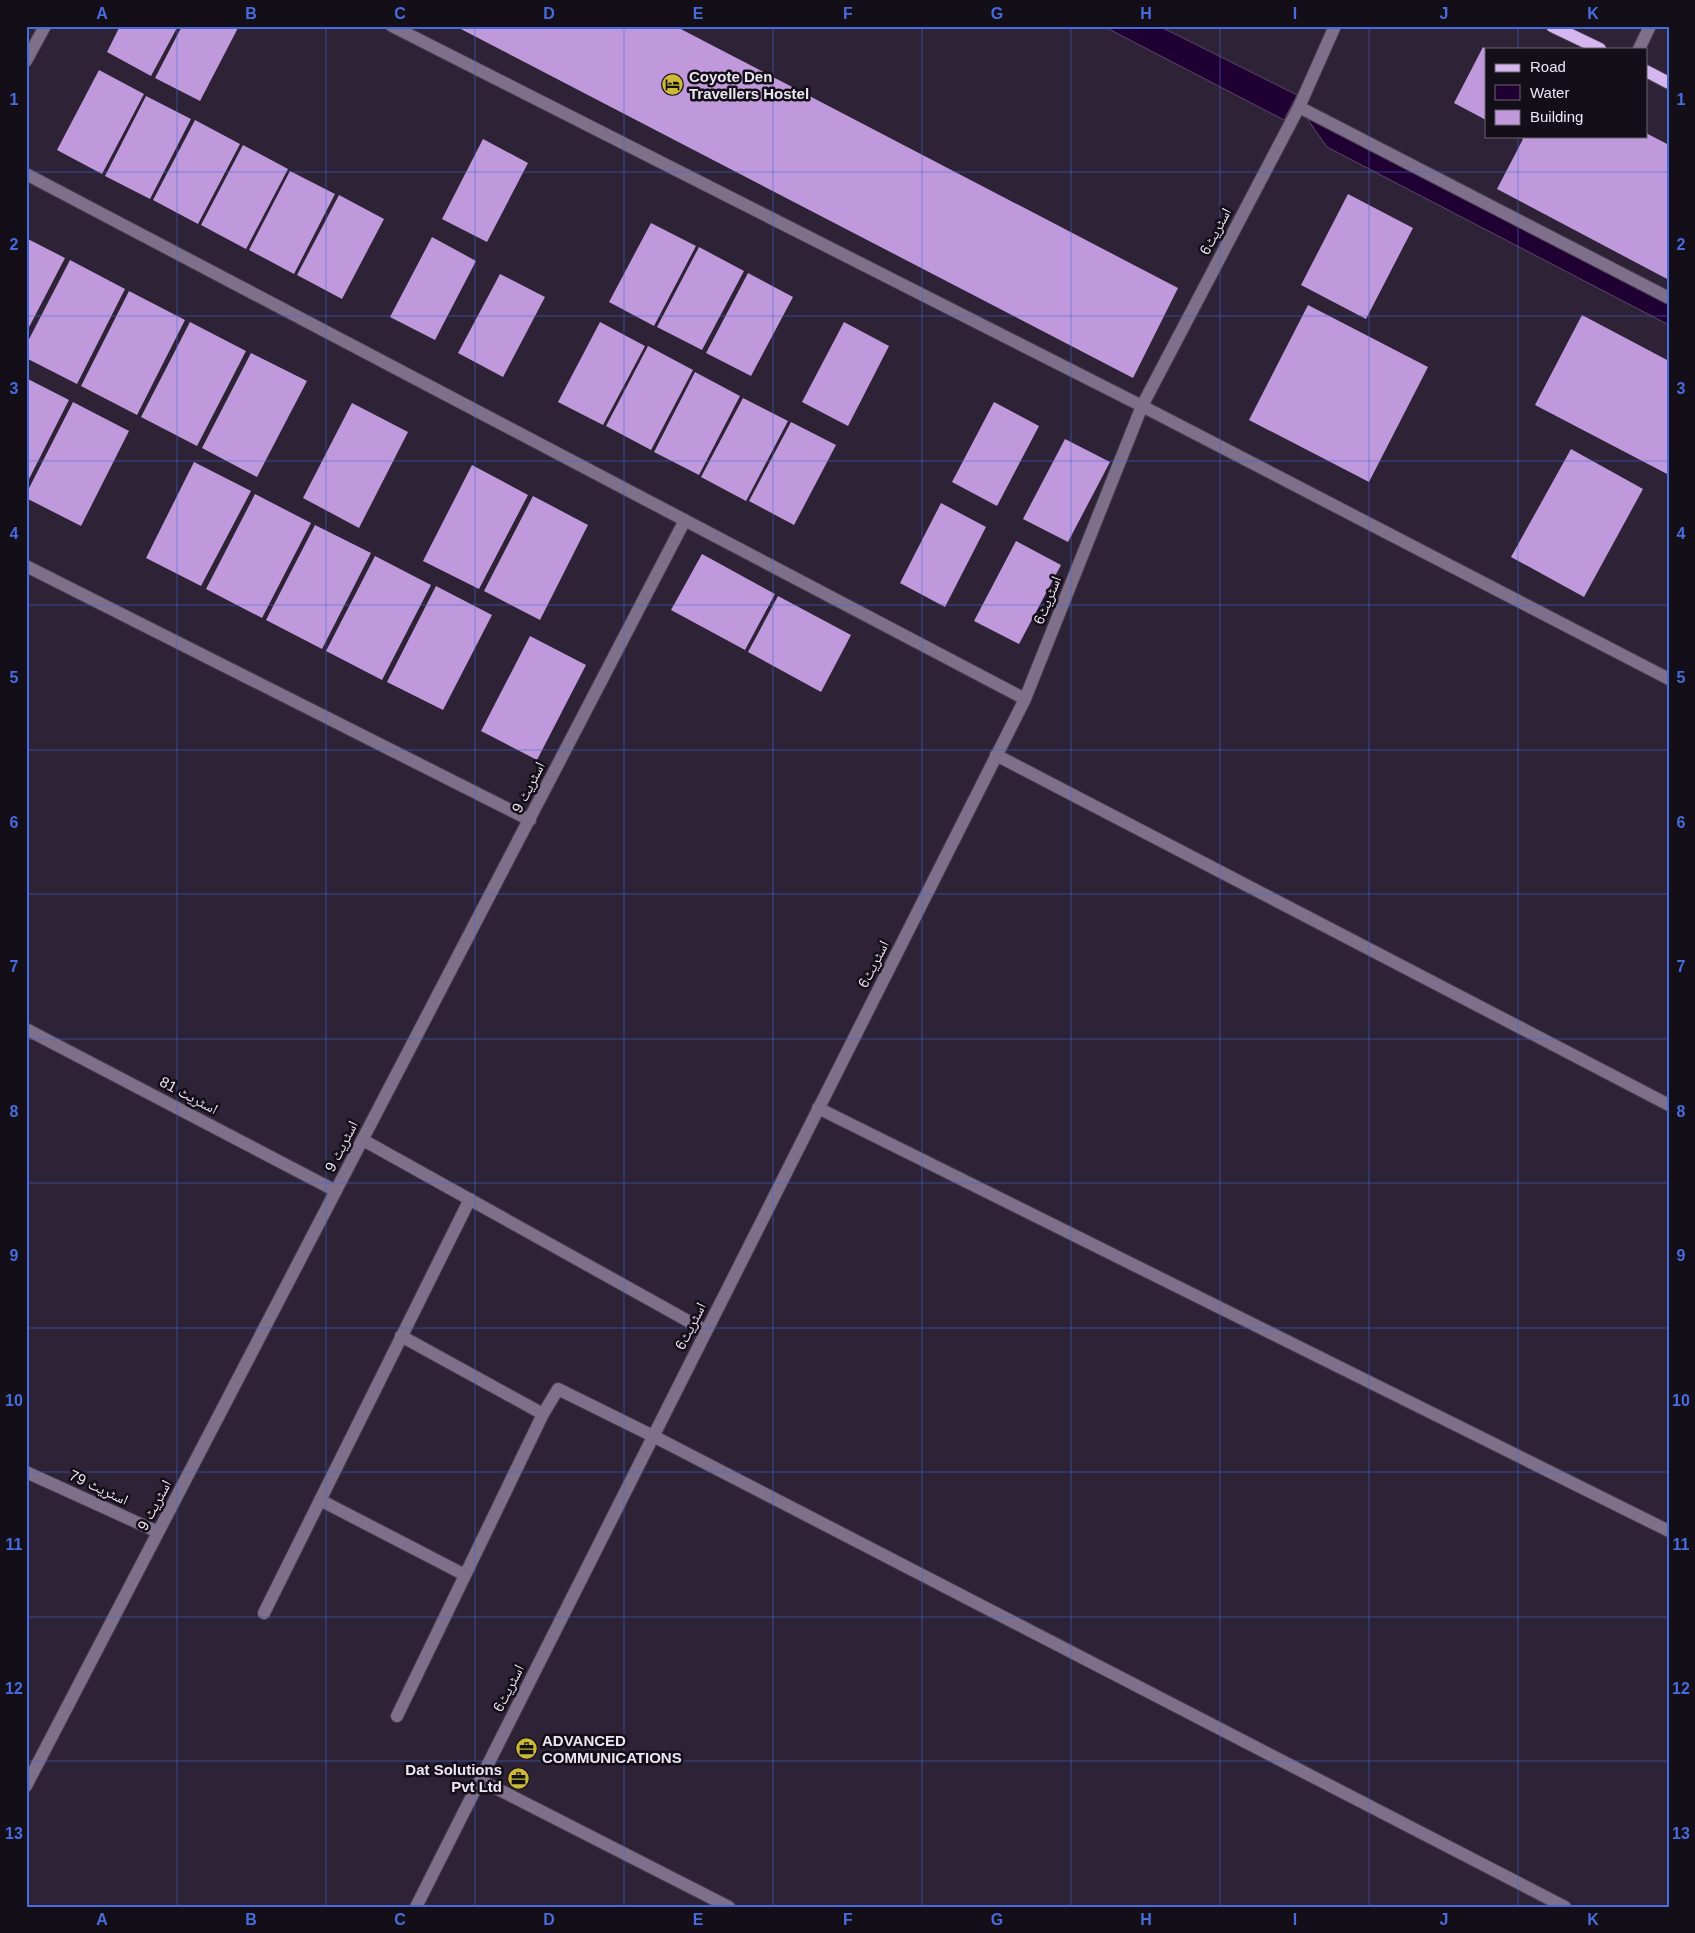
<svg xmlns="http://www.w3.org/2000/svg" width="1695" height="1933" viewBox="0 0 1695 1933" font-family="Arial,'Noto Naskh Arabic',sans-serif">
<rect width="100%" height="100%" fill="#2d2236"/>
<path fill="#200032" stroke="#5e456c" d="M1103 26H1159L1297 95 1284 120Z
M1299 107 1669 298V325L1327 147Z"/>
<path fill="#bf99db" d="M120 26H178L151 76 107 52Z
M182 26H239L200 101 155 78Z
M455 26H675L1178 288 1133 378Z
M1483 47 1486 49V120L1454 103Z
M99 70 144 94 102 174 57 150Z
M146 96 191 119 150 199 105 176Z
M195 120 240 144 198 224 153 200Z
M1646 133 1669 145V280L1497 189 1523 139 1517 136H1646Z
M483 139 528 163 487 242 442 219Z
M243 145 288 169 246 249 201 225Z
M290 171 335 194 294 274 249 250Z
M1348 194 1413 228 1366 319 1301 285Z
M339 195 384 219 342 299 297 275Z
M651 223 696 246 654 326 609 302Z
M432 237 476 261 435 340 390 317Z
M26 238 65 258 26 333Z
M699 247 744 271 702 350 657 327Z
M70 260 125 289 77 384 26 358V345Z
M748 273 793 297 751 376 706 353Z
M500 274 545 297 503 377 458 353Z
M129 291 185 320 137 415 81 386Z
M1308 305 1428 367 1369 482 1249 420Z
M1582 315 1669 361V475L1535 405Z
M190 322 246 351 197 446 141 417Z
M600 322 645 346 603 425 558 402Z
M844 322 889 346 848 426 802 402Z
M648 346 693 370 651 450 606 426Z
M251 353 307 381 257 477 202 448Z
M695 372 740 396 699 475 654 452Z
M26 378 69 400 26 485Z
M743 398 788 421 746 501 701 477Z
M73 402 129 431 81 526 26 498V494Z
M994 402 1039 426 997 506 952 482Z
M352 403 408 432 359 528 303 498Z
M791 422 836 445 794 525 749 501Z
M1065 439 1110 462 1068 542 1023 519Z
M1571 449 1643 489 1584 597 1511 557Z
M194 462 251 491 201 586 146 558Z
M472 465 528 495 479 589 423 561Z
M255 494 311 523 262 618 206 589Z
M533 496 588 525 540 620 484 591Z
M941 503 986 527 945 607 900 583Z
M315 525 371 553 322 649 266 620Z
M1016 541 1061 565 1019 644 974 621Z
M702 554 775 594 745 650 671 610Z
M375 556 431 585 382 680 326 651Z
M436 586 492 615 443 710 387 682Z
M778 596 851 635 821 692 748 652Z
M530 636 586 665 537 760 481 731Z"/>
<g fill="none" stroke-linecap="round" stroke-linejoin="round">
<defs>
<path id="minor" d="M392 26 1142 406 1669 679
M1639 49 1650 26
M26 61 45 26
M1299 107 1669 298
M26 174 1025 699
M26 566 530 820
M996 755 1669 1105
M26 1029 336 1191
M818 1108 1669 1531
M363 1140 706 1331
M401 1336 543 1414
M26 1472 158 1532
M320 1500 465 1575
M264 1613 470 1199
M397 1716 543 1414 558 1389 653 1436 1565 1907
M480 1780 729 1907
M26 1786 685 520
M416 1907 1025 699 1142 406 1299 107 1335 26"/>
<path id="major" d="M1552 26 1600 49
M1646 71 1669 83"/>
</defs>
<use href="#minor" stroke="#483d50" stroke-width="14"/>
<use href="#major" stroke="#483d50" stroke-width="14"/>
<use href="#minor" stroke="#7e6f8a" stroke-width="12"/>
<use href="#major" stroke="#d6b6ef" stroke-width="12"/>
</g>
<path fill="none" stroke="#476cdd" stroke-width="1" stroke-opacity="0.55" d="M177 26V1907M326 26V1907M475 26V1907M624 26V1907M773 26V1907M922 26V1907M1071 26V1907M1220 26V1907M1369 26V1907M1518 26V49M1518 136V1907M26 172H1669M26 316H1669M26 461H1669M26 605H1669M26 750H1669M26 894H1669M26 1039H1669M26 1183H1669M26 1328H1669M26 1472H1669M26 1617H1669M26 1761H1669"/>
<defs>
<symbol id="hotel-disc" viewBox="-11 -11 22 22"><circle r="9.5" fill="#cdb938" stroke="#130e17"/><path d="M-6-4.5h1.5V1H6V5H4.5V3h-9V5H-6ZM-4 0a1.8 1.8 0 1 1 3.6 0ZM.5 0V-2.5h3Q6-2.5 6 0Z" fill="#111"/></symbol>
<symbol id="office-disc" viewBox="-11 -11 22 22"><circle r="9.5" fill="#cdb938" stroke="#130e17"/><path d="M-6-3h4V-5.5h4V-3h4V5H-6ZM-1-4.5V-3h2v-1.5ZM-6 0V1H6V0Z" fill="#111"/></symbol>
</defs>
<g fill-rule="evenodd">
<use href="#hotel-disc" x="660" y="72" width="25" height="25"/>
<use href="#office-disc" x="514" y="1736" width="25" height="25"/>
<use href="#office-disc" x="506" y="1766" width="25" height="25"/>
</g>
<g text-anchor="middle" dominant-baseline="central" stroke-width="5" stroke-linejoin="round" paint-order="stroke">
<g font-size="15" font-weight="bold" fill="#ede5f3" stroke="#130e17" text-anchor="start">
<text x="689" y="76">Coyote Den<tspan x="689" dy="17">Travellers Hostel</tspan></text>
<text x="542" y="1740">ADVANCED<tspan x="542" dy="17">COMMUNICATIONS</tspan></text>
<text x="502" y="1769" text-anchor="end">Dat Solutions<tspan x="502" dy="17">Pvt Ltd</tspan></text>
</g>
<g font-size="15" fill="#ede5f3" stroke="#130e17">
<text transform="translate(1215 231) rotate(-62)">اسٹریٹ6</text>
<text transform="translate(1047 600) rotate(-68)">اسٹریٹ6</text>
<text transform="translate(528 787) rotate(-63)">اسٹریٹ 9</text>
<text transform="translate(873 964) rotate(-63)">اسٹریٹ6</text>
<text transform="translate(189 1095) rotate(28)">اسٹریٹ 81</text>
<text transform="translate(341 1146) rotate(-63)">اسٹریٹ 9</text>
<text transform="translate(690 1326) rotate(-63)">اسٹریٹ6</text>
<text transform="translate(99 1487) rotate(25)">اسٹریٹ 79</text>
<text transform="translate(154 1505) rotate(-62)">اسٹریٹ 9</text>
<text transform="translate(508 1688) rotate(-63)">اسٹریٹ6</text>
</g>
</g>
<rect width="1695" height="1933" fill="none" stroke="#130e17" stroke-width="55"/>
<rect x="1485" y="48" width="162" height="90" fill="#130e17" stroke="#6a646f"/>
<rect x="1495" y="64" width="25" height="8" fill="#d6b6ef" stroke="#6a646f"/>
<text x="1530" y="72" font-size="15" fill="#ede5f3">Road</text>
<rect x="1495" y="85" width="25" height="15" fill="#200032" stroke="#6a646f"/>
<text x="1530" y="98" font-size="15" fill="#ede5f3">Water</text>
<rect x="1495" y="110" width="25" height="15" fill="#bf99db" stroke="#6a646f"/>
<text x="1530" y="122" font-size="15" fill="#ede5f3">Building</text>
<rect x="28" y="28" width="1640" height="1878" fill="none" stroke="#476cdd" stroke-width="2"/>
<g font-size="16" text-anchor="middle" font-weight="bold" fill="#476cdd">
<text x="102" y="19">A</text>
<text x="251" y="19">B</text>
<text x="400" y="19">C</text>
<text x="549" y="19">D</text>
<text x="698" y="19">E</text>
<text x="848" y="19">F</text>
<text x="997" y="19">G</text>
<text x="1146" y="19">H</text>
<text x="1295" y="19">I</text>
<text x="1444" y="19">J</text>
<text x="1593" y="19">K</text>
<text x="14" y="105">1</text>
<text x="1681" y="105">1</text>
<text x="14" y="250">2</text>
<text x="1681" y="250">2</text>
<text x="14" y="394">3</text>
<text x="1681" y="394">3</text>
<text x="14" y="539">4</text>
<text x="1681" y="539">4</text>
<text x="14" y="683">5</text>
<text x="1681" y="683">5</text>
<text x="14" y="828">6</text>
<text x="1681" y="828">6</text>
<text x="14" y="972">7</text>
<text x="1681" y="972">7</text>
<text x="14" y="1117">8</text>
<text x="1681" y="1117">8</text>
<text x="14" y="1261">9</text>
<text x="1681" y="1261">9</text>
<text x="14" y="1406">10</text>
<text x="1681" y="1406">10</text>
<text x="14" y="1550">11</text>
<text x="1681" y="1550">11</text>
<text x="14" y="1694">12</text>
<text x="1681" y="1694">12</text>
<text x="14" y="1839">13</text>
<text x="1681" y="1839">13</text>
<text x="102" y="1925">A</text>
<text x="251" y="1925">B</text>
<text x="400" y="1925">C</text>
<text x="549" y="1925">D</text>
<text x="698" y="1925">E</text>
<text x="848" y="1925">F</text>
<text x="997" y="1925">G</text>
<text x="1146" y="1925">H</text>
<text x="1295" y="1925">I</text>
<text x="1444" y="1925">J</text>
<text x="1593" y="1925">K</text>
</g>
</svg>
